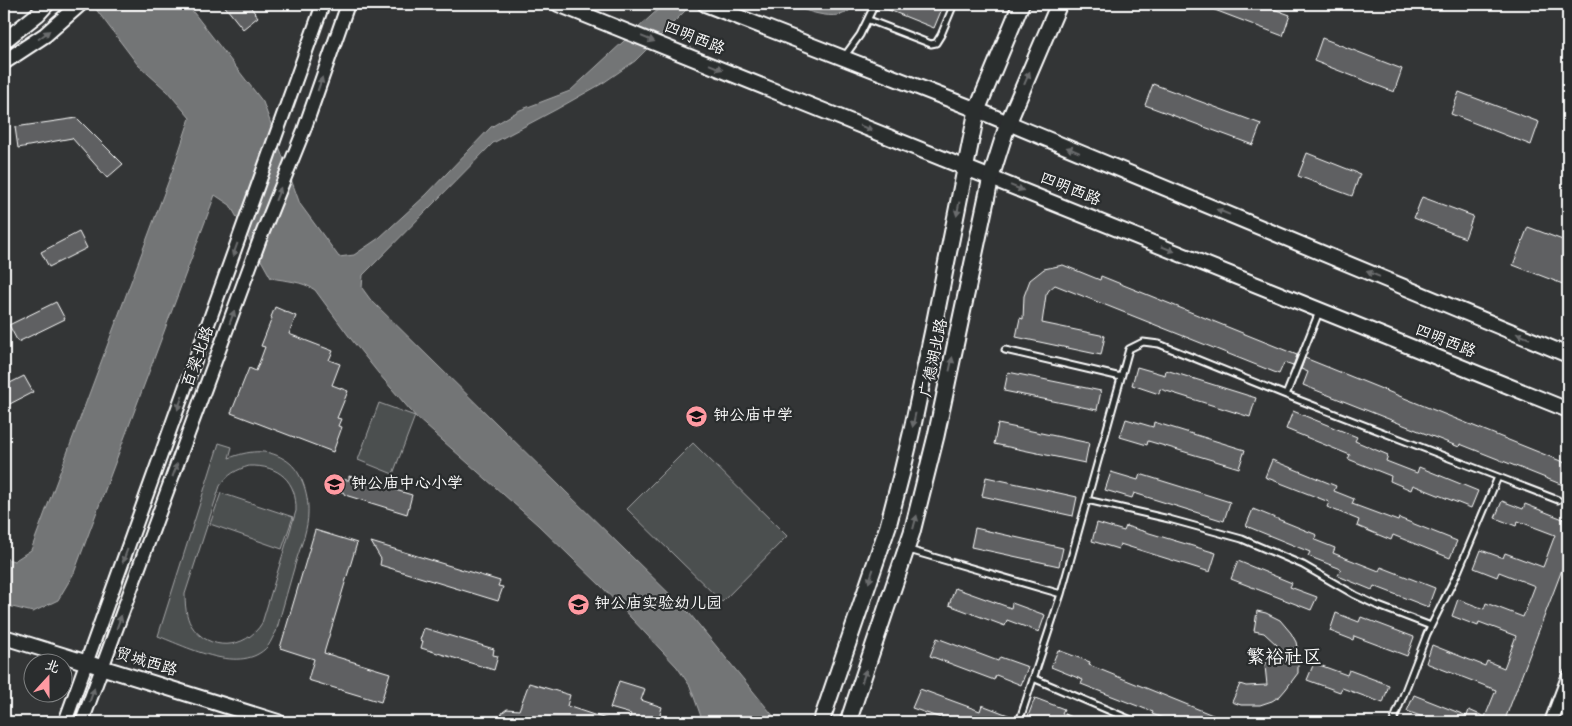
<svg xmlns="http://www.w3.org/2000/svg" width="1572" height="726" viewBox="0 0 1572 726" font-family="Dekko,'LXGW WenKai TC',sans-serif">
<rect width="100%" height="100%" fill="#333536"/>
<filter id="ink" filterUnits="userSpaceOnUse"><feTurbulence type="fractalNoise" baseFrequency=".02" numOctaves="2"/><feDisplacementMap in="SourceGraphic" scale="10" xChannelSelector="R" yChannelSelector="G"/><feConvolveMatrix kernelMatrix="1 2 1 2 8 2 1 2 1" color-interpolation-filters="sRGB"/></filter>
<g filter="url(#ink)">
<path fill="#4c4f50" stroke="#a6a7a8" fill-rule="evenodd" d="M379 403 415 416 393 474 358 460Z
M219 443 232 447 229 458C248 451 266 448 284 459 301 468 309 494 308 513 308 528 302 543 297 558 290 582 283 607 276 632 273 636 271 642 268 646 242 676 187 647 158 636ZM249 466C279 465 297 481 296 511L262 623C246 650 208 652 191 625 186 617 185 604 185 594L220 486C228 474 236 470 249 466Z
M693 443 787 536 722 602 627 509Z
M221 493 293 517 282 549 210 524Z"/>
<path fill="#737576" stroke="#abacad" d="M92 4H187L263 102 300 204 339 257 354 255 379 238 426 195 491 127 520 110 570 91 664 4H692L635 61 603 83 557 109 493 143 372 266 363 275 362 288 370 299 690 614 775 718 777 722H703L690 686 677 667 602 587 538 525 417 418 379 374 351 339 315 290C302 281 286 281 271 278L230 205 215 195 74 573 58 600 33 612 4 605V558L14 561 31 550 173 169 190 118 167 91 138 65Z
M789 4H815L827 6 831 4H855C843 26 806 11 789 4Z"/>
<path fill="#5f6162" stroke="#fff" d="M223 4H248L258 17 243 29Z
M879 4H944L934 28 879 6Z
M1199 4H1260L1290 15 1283 36Z
M1322 38 1402 69 1394 92 1314 61Z
M1153 84 1261 124 1253 145 1145 105Z
M1459 92 1539 122 1531 145 1451 114Z
M77 118 123 164 107 178 72 138 18 148 15 127Z
M1307 153 1360 174 1352 196 1298 176Z
M1422 197 1473 216 1465 238 1414 218Z
M1528 227 1568 242V286L1513 265Z
M79 232 87 248 49 267 41 252Z
M1063 265 1100 280 1101 276 1297 355 1293 366 1284 363 1279 374 1055 285 1049 290 1046 295 1042 323 1105 336 1101 355 1016 337 1020 318 1023 319 1024 296 1030 280 1044 269Z
M56 302 65 319 18 342 9 325Z
M275 307 296 316 289 334 333 351 329 360 340 364 332 385 348 391 337 418 341 419 338 426 342 427 333 452 231 413 249 368 256 371 265 347 261 346 272 318 271 317Z
M1305 358 1568 464V487L1460 444 1459 447 1303 385 1308 372 1301 369Z
M1137 367 1165 375 1166 370 1256 398 1250 417 1160 389 1159 394 1132 385Z
M1008 372 1101 391 1097 410 1004 391Z
M24 376 33 392 4 407V386Z
M1293 411 1357 437 1355 441 1388 455 1386 461 1417 473 1419 467 1478 491 1471 508 1413 485 1411 490 1390 481 1391 476 1348 459 1350 455 1286 429Z
M1126 419 1153 427 1154 422 1245 450 1239 468 1148 441 1147 445 1120 437Z
M998 424 1089 443 1085 463 994 444Z
M1272 460 1336 486 1334 491 1354 499 1352 504 1398 521 1399 518 1457 541 1450 558 1393 535 1391 540 1357 526 1359 520 1327 507 1329 502 1265 477Z
M1111 472 1138 480 1140 474 1230 502 1224 521 1134 493 1132 498 1105 490Z
M349 476 412 495 407 514 345 495 343 492 325 491 327 479 349 480Z
M986 477 1077 497 1073 516 982 496Z
M1502 501 1523 509 1525 504 1568 521V554L1504 722H1436L1407 711 1414 695 1467 716 1469 710 1485 717 1496 690 1426 663 1432 645 1485 666 1487 661 1504 668 1516 636 1479 622 1478 626 1452 616 1458 599 1484 609 1486 603 1523 617 1535 586 1499 572 1497 577 1474 568 1481 550 1503 558 1505 553 1543 567 1555 535 1518 521 1516 526 1495 518Z
M1253 509 1317 535 1315 540 1335 548 1333 553 1379 571 1381 567 1435 588 1428 607 1374 586 1372 590 1338 576 1341 569 1308 556 1310 552 1246 526Z
M1097 523 1124 531 1126 526 1216 553 1210 572 1120 544 1118 549 1092 541Z
M975 528 1063 548 1059 566 971 547Z
M315 530 357 543 324 653 390 673 381 702 308 680 314 659 280 648Z
M371 542 500 581 498 586 503 587 498 601 380 565 381 559Z
M1238 561 1292 583 1290 587 1317 597 1311 610 1231 579Z
M955 588 1011 608 1012 603 1045 615 1039 632 1007 620 1005 626 949 605Z
M1257 611 1266 613 1280 620 1291 633 1296 642 1298 652V673L1286 689 1280 696 1272 701 1260 705H1241L1232 702 1240 684 1246 686 1267 685 1265 666 1268 656 1277 645 1264 633 1254 631Z
M1336 613 1359 622 1361 617 1414 637 1407 656 1354 636 1353 640 1330 631Z
M424 628 494 649 493 655 498 656 494 670 421 648 423 641 420 640Z
M937 638 998 661 1000 657 1028 667 1021 685 996 675 994 680 930 656Z
M1058 650 1090 662 1089 665 1230 722H1174L1152 714 1153 712 1081 684 1083 680 1051 667Z
M1314 663 1347 675 1349 670 1389 685 1383 703 1342 688 1340 692 1307 680Z
M619 681 645 689 641 700 662 707 658 722H640L629 719 631 714 610 708Z
M529 683 570 695 567 706 609 720V722H497L503 712 507 709 519 710Z
M920 689 980 711 982 705 1016 718 1015 722H952L912 708Z
M1035 698 1064 709 1062 713 1083 722H1044L1028 716Z"/>
<g fill="none" stroke-linecap="round" stroke-linejoin="round">
<defs>
<path id="service" d="M869 20 931 44 936 43 941 35 954 4
M844 57 860 35 875 4
M1005 350 1121 377
M1286 395 1319 312
M1087 500 1169 519 1242 539 1303 565 1355 595 1376 605 1431 626
M909 550 1061 594
M1033 678 1136 722
M1019 722 1061 594 1129 349 1143 342 1159 344 1286 395 1558 500
M1393 722 1427 634 1458 572 1498 477"/>
<path id="tertiary" d="M65 722 323 4
M82 722 260 239 304 130 348 4
M1551 722 1568 677"/>
<path id="secondary" d="M558 4 1568 410
M705 4 977 110 1568 355
M4 41 38 14 47 4
M4 62 45 35 80 4
M4 637 278 722"/>
<path id="primary" d="M821 722 888 526 902 472 912 430 933 330 977 110 1021 4
M848 722 912 532 936 436 991 177 1008 123 1059 4"/>
</defs>
<use href="#service" stroke="#fff" stroke-width="9"/>
<use href="#tertiary" stroke="#fff" stroke-width="16"/>
<use href="#secondary" stroke="#fff" stroke-width="18"/>
<use href="#primary" stroke="#fff" stroke-width="19"/>
<use href="#service" stroke="#2a2d2e" stroke-width="5"/>
<use href="#tertiary" stroke="#2a2d2e" stroke-width="12"/>
<use href="#secondary" stroke="#2a2d2e" stroke-width="14"/>
<use href="#primary" stroke="#2a2d2e" stroke-width="15"/>
</g>
<defs><path id="oneway-solid" d="M-6-.8H1V-3.2L6.5 0L1 3.2V.8H-6Z" transform="scale(1.25)"/></defs>
<g fill="#6a6c6d">
<use href="#oneway-solid" transform="translate(44 35) rotate(-37)"/>
<use href="#oneway-solid" transform="translate(648 39) rotate(22)"/>
<use href="#oneway-solid" transform="translate(716 67) rotate(22)"/>
<use href="#oneway-solid" transform="translate(1027 78) rotate(-67)"/>
<use href="#oneway-solid" transform="translate(320 84) rotate(-71)"/>
<use href="#oneway-solid" transform="translate(866 128) rotate(22)"/>
<use href="#oneway-solid" transform="translate(1073 150) rotate(-158)"/>
<use href="#oneway-solid" transform="translate(1017 188) rotate(22)"/>
<use href="#oneway-solid" transform="translate(278 194) rotate(-68)"/>
<use href="#oneway-solid" transform="translate(958 209) rotate(101)"/>
<use href="#oneway-solid" transform="translate(1223 212) rotate(-158)"/>
<use href="#oneway-solid" transform="translate(1168 249) rotate(22)"/>
<use href="#oneway-solid" transform="translate(235 250) rotate(110)"/>
<use href="#oneway-solid" transform="translate(1373 274) rotate(-158)"/>
<use href="#oneway-solid" transform="translate(232 317) rotate(-70)"/>
<use href="#oneway-solid" transform="translate(1523 336) rotate(-158)"/>
<use href="#oneway-solid" transform="translate(951 364) rotate(-78)"/>
<use href="#oneway-solid" transform="translate(180 403) rotate(110)"/>
<use href="#oneway-solid" transform="translate(914 420) rotate(102)"/>
<use href="#oneway-solid" transform="translate(175 470) rotate(-70)"/>
<use href="#oneway-solid" transform="translate(915 522) rotate(-75)"/>
<use href="#oneway-solid" transform="translate(125 556) rotate(110)"/>
<use href="#oneway-solid" transform="translate(871 576) rotate(109)"/>
<use href="#oneway-solid" transform="translate(119 622) rotate(-70)"/>
<use href="#oneway-solid" transform="translate(864 676) rotate(-71)"/>
<use href="#oneway-solid" transform="translate(92 695) rotate(-70)"/>
</g>
</g>
<defs>
<symbol id="school-disc" viewBox="-11 -11 22 22"><circle r="9.5" fill="#ff9aa2" stroke="#2a2d2e"/><path d="M0-5L7-2L0 1L-7-2ZM-4 1L0 2.5L4 1V4Q0 6-4 4Z" fill="#111"/></symbol>
</defs>
<g fill-rule="evenodd">
<use href="#school-disc" x="684" y="404" width="25" height="25"/>
<use href="#school-disc" x="322" y="472" width="25" height="25"/>
<use href="#school-disc" x="566" y="592" width="25" height="25"/>
</g>
<g text-anchor="middle" dominant-baseline="central" stroke-width="4.5" stroke-linejoin="round" paint-order="stroke">
<g font-size="16" fill="#fff" stroke="#2a2d2e">
<text transform="translate(694 39) rotate(22)">四明西路</text>
<text transform="translate(1070 190) rotate(22)">四明西路</text>
<text transform="translate(1445 342) rotate(22)">四明西路</text>
<text transform="translate(199 357) rotate(-70)">百梁北路</text>
<text transform="translate(935 358) rotate(-78)">广德湖北路</text>
<text transform="translate(146 663) rotate(17)">贸城西路</text>
</g>
<g font-size="16" fill="#fff" stroke="#2a2d2e" text-anchor="start">
<text x="713" y="416">钟公庙中学</text>
<text x="351" y="484">钟公庙中心小学</text>
<text x="594" y="604">钟公庙实验幼儿园</text>
</g>
<g font-size="19" fill="#fff" stroke="#2a2d2e">
<text x="1284" y="659">繁裕社区</text>
</g>
</g>
<rect width="1572" height="726" fill="none" stroke="#2a2d2e" stroke-width="20"/>
<rect x="10" y="10" width="1552" height="706" fill="none" stroke="#fff" stroke-width="2" filter="url(#ink)"/>
<g transform="translate(48 678) rotate(21)"><circle r="24" fill="#2a2d2e" stroke="#7f8182"/>
<path d="M0-4L9 19L0 12L-9 19Z" fill="#ff9aa2"/>
<text y="-8" font-size="14" font-weight="bold" text-anchor="middle" fill="#ffffff">北</text>
</g>
</svg>
